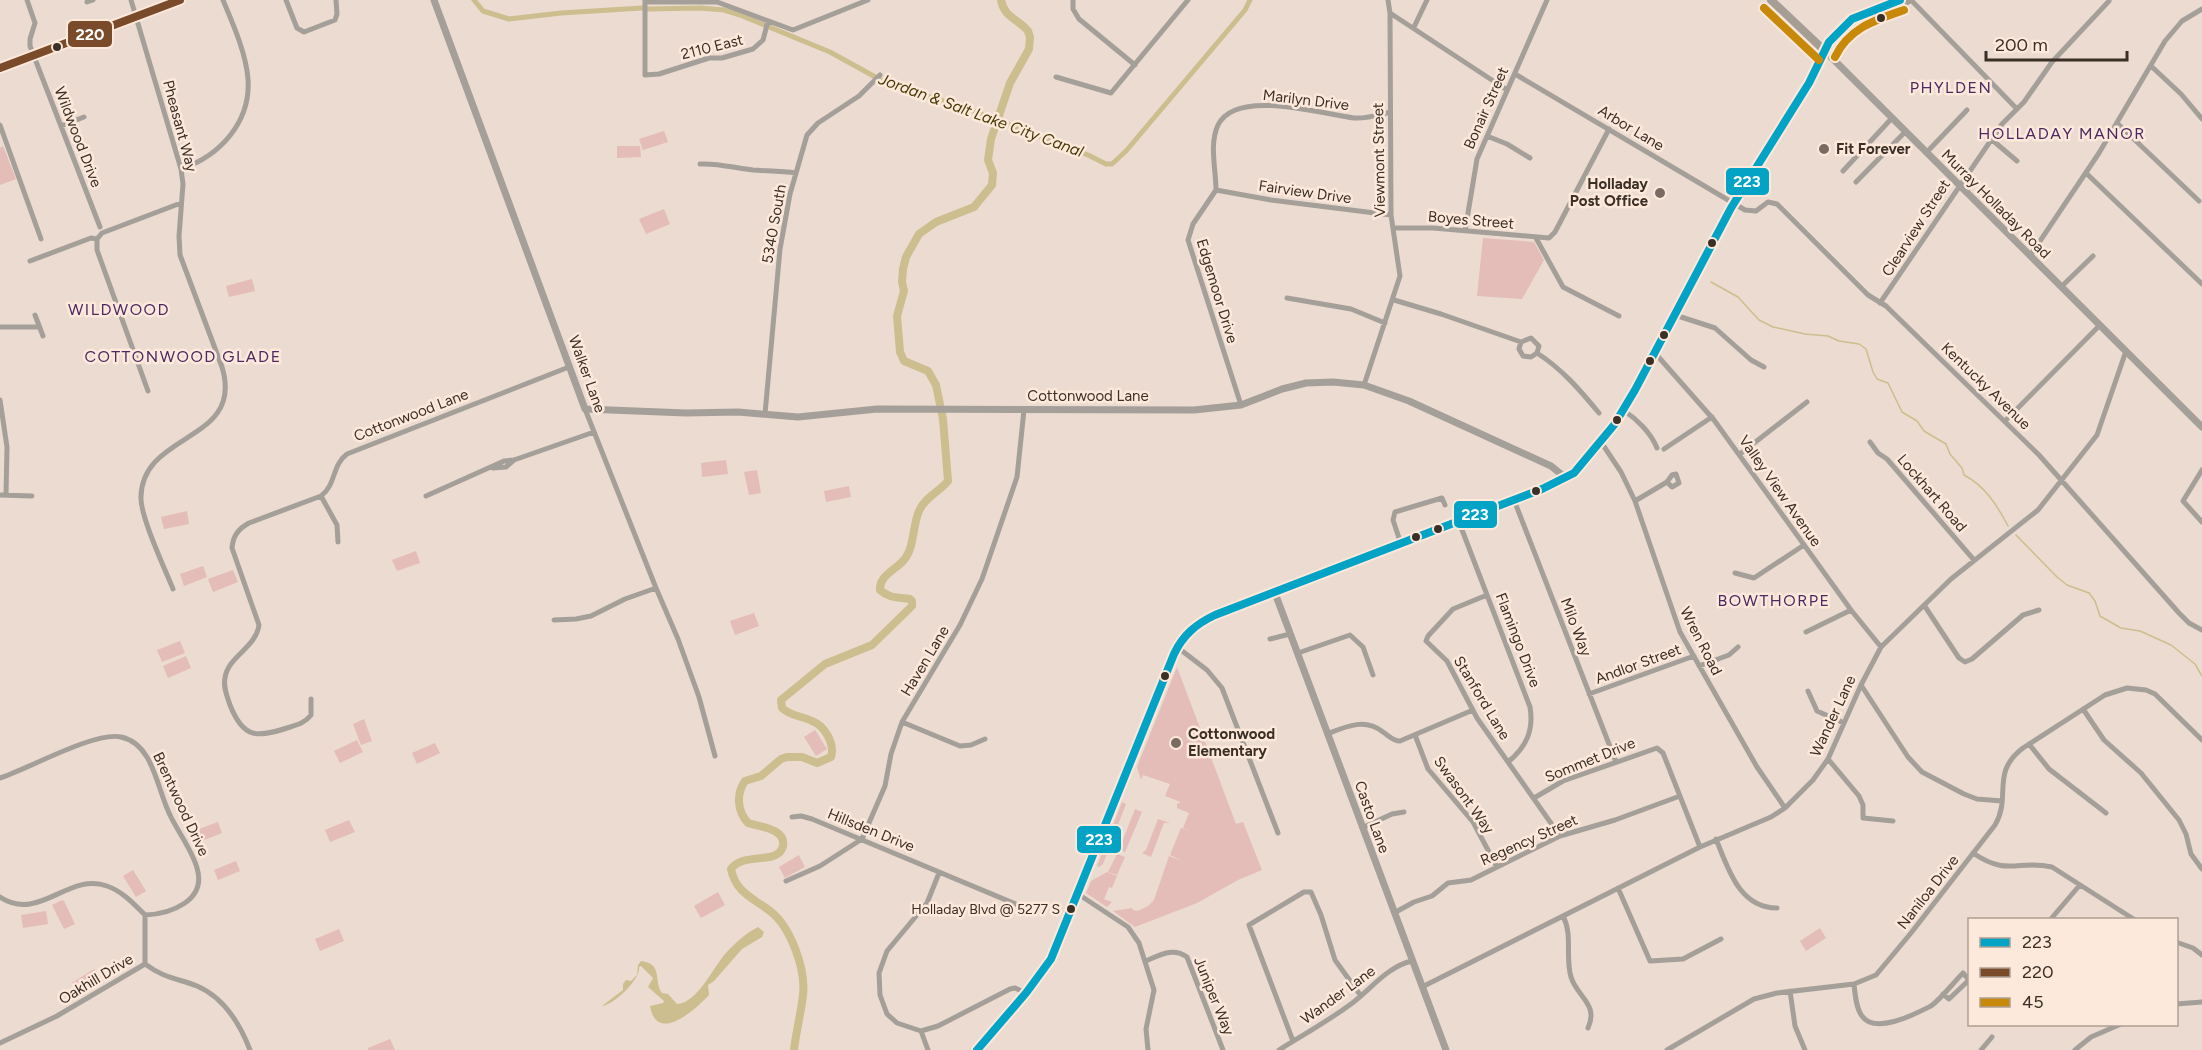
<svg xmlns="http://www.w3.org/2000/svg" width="2202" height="1050" viewBox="0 0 2202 1050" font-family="Figtree,sans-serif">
<rect width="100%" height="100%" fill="#ecdbd0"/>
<path fill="#e4bcb8" d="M664 131 668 142 643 150 639 139Z
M3 146 16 179 0 185V148Z
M617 146H640L641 157 617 158Z
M664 209 670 224 646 234 639 219Z
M1483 238 1534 242 1544 260 1522 299 1477 296Z
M252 279 255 291 229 297 226 286Z
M726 460 728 474 702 477 701 463Z
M757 470 761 493 749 495 744 472Z
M849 486 851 497 826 502 824 491Z
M187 511 189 524 164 529 161 517Z
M416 551 420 563 397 571 392 560Z
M203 566 207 577 184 586 180 574Z
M233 570 238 582 213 592 208 579Z
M754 613 759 626 735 635 730 621Z
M180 641 185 653 162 662 157 650Z
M186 656 191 668 168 678 163 666Z
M1177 667 1236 824 1243 822 1262 870 1238 880 1197 903 1135 927 1113 911 1132 908 1133 910 1138 911 1148 906 1154 900 1169 856 1182 861 1170 855 1181 828 1191 831 1183 828 1189 813 1177 808V804L1181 802 1165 796 1170 784 1143 775 1141 780 1137 767Z
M364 719 372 741 361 745 353 724Z
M815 730 827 749 816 756 804 737Z
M357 740 363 752 340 763 334 751Z
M435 743 440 753 417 764 412 753Z
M1122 802 1126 804 1103 864 1099 867 1097 866Z
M1135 809 1142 812 1125 852 1119 850Z
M1158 819 1170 823H1164L1151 857 1142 853 1146 850Z
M349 820 355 832 330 842 325 830Z
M218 822 222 833 199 842 194 831Z
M1117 854 1125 857 1117 875 1108 872Z
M799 855 805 867 785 878 779 867Z
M236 861 240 871 218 880 214 870Z
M133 870 146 891 136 897 123 876Z
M1107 872 1117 876 1112 888 1109 887 1104 899 1112 902 1107 907 1086 893 1091 881Z
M718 892 725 905 701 918 694 906Z
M62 900 64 901 75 924 64 929 52 905Z
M46 911 48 924 23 928 21 915Z
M1820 928 1826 938 1806 951 1800 941Z
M339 929 344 941 320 951 315 939Z
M94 969 101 979 78 993 72 983Z
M390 1039 395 1050H368V1048Z"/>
<path fill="#ccbe8e" d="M758 927 764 932 762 937 742 949 714 981 708 985 709 995C696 1009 657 1045 650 1006L663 1003 664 1001 648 987 653 978 641 966 639 967C641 979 614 1005 602 1006L623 990V984L626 980 631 981 637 975 638 965 641 961C664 964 653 981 662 993L668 994 677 1004C697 1003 713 968 725 954 734 944 746 933 758 927Z"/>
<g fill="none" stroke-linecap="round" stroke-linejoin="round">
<path stroke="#ccbe8e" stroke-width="1.5" d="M1711 282 1738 297 1759 320 1773 327 1805 334 1828 336 1839 341 1859 344 1866 349 1873 372 1877 379 1888 383 1902 412 1917 421 1924 431 1946 444 1950 454 1962 468 1964 475C1985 486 1997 505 2008 526
M2016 535 2057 577 2067 585 2089 593 2095 601 2100 616 2121 628 2140 631 2171 645 2195 664 2202 676"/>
<path stroke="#ccbe8e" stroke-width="5" d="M474 0 483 11 509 19 561 13 642 8
M647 9 700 8 724 10 740 15 830 52 890 85 963 107 1088 155 1106 164H1112L1126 151 1245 10 1250 0"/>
<path stroke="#ccbe8e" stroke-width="8" d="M794 1050C796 1032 801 1013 803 995 806 970 791 927 770 911 753 898 736 893 731 869 744 851 778 866 783 846 786 828 759 827 748 823 737 811 736 794 745 781L761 776 781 759 787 757H802L817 763 831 757C835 744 825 726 812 721 802 716 790 716 782 708L781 700 825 664 872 645 912 606V601L910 599C898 597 890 599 880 590 879 576 895 570 903 561 915 548 912 527 919 511 925 497 939 492 948 481L943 419 936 385 928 371 904 361 900 352 897 316 904 291 902 282 903 269 906 257 919 234 936 222 974 207 992 185 993 173 988 160 991 139 1010 83 1029 49 1030 37 1028 31C1018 19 1004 17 1001 0"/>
<path stroke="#a59f99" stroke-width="5" d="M27 0 35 23 30 39V46L100 227
M131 0 181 169 183 184 179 236 180 255 222 367C245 443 142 431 141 497 140 516 165 569 173 589
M286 0 297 28 304 32 335 20 337 14 336 0
M645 0V75L659 74 709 58H722L753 49 763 40 768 21
M1073 0V9L1079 19 1135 65
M1911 0 2017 109
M87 2 93 0
M645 2H717L793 30 868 0
M1390 13 1507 90
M1414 27 1427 0
M2151 66 2181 94 2202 119
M1515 74 1745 210 1756 211 1768 202 1777 204 1868 295 1886 306 2039 455 2179 613 2189 623 2202 630
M1056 77 1111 93 1188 0
M2117 123 2199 201
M0 125 41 239
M61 126 84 117
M1487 136 1507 144 1530 158
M1991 139 2017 161
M1926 153 1967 110
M700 164C718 163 735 168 753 170 767 171 781 171 796 173
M181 169C220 156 251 122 248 79 246 53 233 24 223 0
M1843 171 1892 118
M2086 173 2202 284
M1856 182 1905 132
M1216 190C1216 170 1209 144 1218 125 1236 88 1321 114 1354 118 1366 119 1378 115 1390 112
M1216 190 1193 224 1188 240 1241 405
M1216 190 1271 200 1391 215
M1393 228H1433L1549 238 1555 232 1609 129
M1465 231 1477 159 1547 0
M1536 238 1563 287 1619 316
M2030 256 2099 153 2165 41 2182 21 2202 9
M30 261 91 238 97 239
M2061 287 2093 256
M1287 298 1351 309 1385 323
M1394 300 1441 314 1521 342 1531 338 1539 346 1537 353 1531 357 1523 356 1519 349 1521 342
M1880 303 2002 124 2024 102 2052 62 2109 1
M35 315 43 336
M1675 315 1715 328 1751 360 1764 367
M0 327H39
M1537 353C1562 369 1580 390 1599 413
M1655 353 1714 420 1851 610 1881 647
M1364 385 1400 276 1391 215 1390 13 1388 0
M148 391 97 250V239L102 233 181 203
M0 400 7 447 6 495
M585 409 656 588 678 639 699 697 715 756
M1623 410C1637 419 1651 433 1657 448
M765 414 780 249 790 194 807 135 818 123 859 96 880 75
M2005 421 2100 325
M1601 442 1621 472 1635 501 1680 632 1757 767 1785 808
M1870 442 1878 453 1887 459 1974 560
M1664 449 1712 417
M1740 454 1807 402
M493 468 506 467 514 460
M2202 470 2183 501 2202 522
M0 495 32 496
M321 496 337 525 338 542
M426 496 504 461 514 460 594 432
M1514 500 1616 762
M1635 501 1667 482 1672 475 1676 474 1679 483 1672 487 1667 482
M1459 522 1530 707C1534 731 1526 747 1508 762
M1401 544 1393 520 1395 512 1442 498 1445 505
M1735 573 1754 578 1804 545
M1487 595 1453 609 1428 636 1426 641 1447 661 1477 718 1560 836
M1924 605 1959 658 1965 662 1972 659 2023 615 2039 610
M554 620 576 619 591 616 625 599 656 588
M1806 632 1851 610
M1270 639 1290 634
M1177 647 1207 670 1222 688 1278 833
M1298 653 1350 635 1363 647 1373 675
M1699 666 1729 655 1738 647
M1861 685 1908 757 1922 772 1964 794 1977 799 2002 801
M1808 691 1817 711 1844 723
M1589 694 1694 656
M311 699V715C305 723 297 725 287 728 256 738 243 738 230 705 227 696 223 687 225 678 228 656 256 648 259 625L232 548C233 536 238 529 249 523L321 496C336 485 332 465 347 454L569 367
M2083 709 2104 740 2141 773 2179 820 2186 834 2191 854 2202 869
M902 722 960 746 971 745 985 739
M1327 734C1347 726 1365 718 1383 732 1389 736 1393 741 1400 741L1473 710
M1415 735 1428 769 1473 822 1497 867
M2029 744 2049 769 2106 813
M1828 759 1859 796 1863 805V818L1893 821
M0 778C28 769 95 731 121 737 154 744 157 790 170 815 178 832 192 850 197 868 207 901 170 914 145 915
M1534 798 1563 781 1657 748 1663 753 1700 847
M792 817 801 816 812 819 1025 908
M1362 828 1392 814 1404 812
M1716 839C1728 868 1739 908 1777 908
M1973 853C2008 877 2018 859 2052 867L2135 920
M786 881 820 866 862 839 885 786 891 754 902 722 960 625 982 579 1017 477 1024 410
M1618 888 1650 961 1683 959 1721 939
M1078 894 1128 927 1139 943 1154 990 1146 1029 1148 1050
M0 897C39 923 68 872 107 886 122 891 134 904 145 915V964
M1394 913 1414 902 1432 896 1448 883 1471 880 1560 836 1615 820 1680 796
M1563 916C1573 935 1565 957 1571 977 1577 997 1599 1004 1588 1028
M2050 920 2079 886
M2176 942 2193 948 2202 955
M1146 961C1160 955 1173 947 1187 957L1223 1050
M145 964C164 978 176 978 197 986 223 997 240 1024 250 1050
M1854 984C1855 994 1856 1008 1862 1016 1875 1035 1915 1014 1931 1006 1942 998 1953 983 1963 973L1969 980 1949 999 1943 994
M1422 987 1700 847 1771 817 1785 808 1813 780 1828 759 1861 685 1881 647 1951 579 2038 510 2097 435 2126 351
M1790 991 1795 1026 1805 1050
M2176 1004 2202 1002
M921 1031 938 1026 1010 989 1015 988 1026 993
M1293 1041 1249 925 1304 892H1311L1321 915 1335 960 1361 996
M0 1043 57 1016 145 964
M928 1050 921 1031 897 1023 887 1014 880 995 879 973 887 951 927 903 939 873
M1279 1050C1303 1035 1328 1021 1351 1004 1370 990 1388 966 1412 961
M1667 1050 1754 999 1777 993 1854 984 1876 975 1911 933 1995 825C2012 796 1990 773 2023 748L2105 695 2127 688 2146 690 2155 694 2202 740
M1981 1050 1992 1037
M2075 1050 2091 1037 2121 1024"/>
<path stroke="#a59f99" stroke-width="7" d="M434 0 585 409 686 413 738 412 798 417 877 409 1194 410 1241 405 1282 389 1306 383 1333 382 1364 385 1409 401 1551 466 1566 478
M1826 52 2202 427
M1275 593 1446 1050"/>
<path stroke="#a69d95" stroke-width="8" d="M1771 0 1826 52
M1895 7 1909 0
M0 68 180 0
M977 1050 1026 993 1051 959 1174 654C1183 633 1195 624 1215 615L1542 489 1574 473 1594 451 1614 425 1635 390 1731 208 1809 83 1829 42 1842 27 1852 19 1900 0"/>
<defs>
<path id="bus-1" d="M977 1050 1026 993 1051 959 1174 654C1183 635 1196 624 1215 615L1542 489 1574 473 1614 425 1635 390 1731 208 1809 83 1829 42 1852 19 1900 0"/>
<path id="bus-2" d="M0 68 180 0"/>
<path id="bus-3" d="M1764 8 1819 60
M1835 57C1849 28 1875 20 1904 10"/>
</defs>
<use href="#bus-1" stroke="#fce9dc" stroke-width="12"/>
<use href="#bus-2" stroke="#fce9dc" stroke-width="12"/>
<use href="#bus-3" stroke="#fce9dc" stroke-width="12"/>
<use href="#bus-1" stroke="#03a3c6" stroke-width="8"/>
<use href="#bus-2" stroke="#7a4b2a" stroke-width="8"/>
<use href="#bus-3" stroke="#c8880a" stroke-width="8"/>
</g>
<g fill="#3b2f26" stroke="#fce9dc" stroke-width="2">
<circle cx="1881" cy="18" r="5"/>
<circle cx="57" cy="47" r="5"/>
<circle cx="1712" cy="243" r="5"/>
<circle cx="1664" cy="335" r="5"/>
<circle cx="1650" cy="361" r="5"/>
<circle cx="1617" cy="420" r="5"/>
<circle cx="1536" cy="491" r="5"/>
<circle cx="1438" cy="529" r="5"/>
<circle cx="1416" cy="537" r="5"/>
<circle cx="1165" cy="676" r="5"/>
<circle cx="1071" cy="909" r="5"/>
</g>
<g fill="#796b62" stroke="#fce9dc" stroke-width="2">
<circle cx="1824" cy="149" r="6"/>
<circle cx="1660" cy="193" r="6"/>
<circle cx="1176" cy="743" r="6"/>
</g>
<g text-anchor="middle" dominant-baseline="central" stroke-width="5" stroke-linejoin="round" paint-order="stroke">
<g font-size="14" fill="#3b2f26" stroke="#fce9dc" text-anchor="end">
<text x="1060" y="909">Holladay Blvd @ 5277 S</text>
</g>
<g font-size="15" fill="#3b2f26" stroke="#fce9dc">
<text transform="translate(712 47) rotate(-14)">2110 East</text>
<text transform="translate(1306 100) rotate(7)">Marilyn Drive</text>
<text transform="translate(1486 108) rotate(-66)">Bonair Street</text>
<text transform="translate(180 126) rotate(75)">Pheasant Way</text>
<text transform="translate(1631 128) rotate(31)">Arbor Lane</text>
<text transform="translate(78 137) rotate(69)">Wildwood Drive</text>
<text transform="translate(1379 160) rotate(-91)">Viewmont Street</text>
<text transform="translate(1305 192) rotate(8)">Fairview Drive</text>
<text transform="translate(1996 204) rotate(45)">Murray Holladay Road</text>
<text transform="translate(1471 220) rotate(5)">Boyes Street</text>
<text transform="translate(774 224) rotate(-80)">5340 South</text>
<text transform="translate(1916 228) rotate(-57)">Clearview Street</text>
<text transform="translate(1217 291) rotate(73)">Edgemoor Drive</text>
<text transform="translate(587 374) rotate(70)">Walker Lane</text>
<text transform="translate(1986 386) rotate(44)">Kentucky Avenue</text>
<text x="1088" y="396">Cottonwood Lane</text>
<text transform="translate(411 415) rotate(-21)">Cottonwood Lane</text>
<text transform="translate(1780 491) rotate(55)">Valley View Avenue</text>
<text transform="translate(1932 493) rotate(49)">Lockhart Road</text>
<text transform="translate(1576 627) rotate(69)">Milo Way</text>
<text transform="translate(1518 640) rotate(69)">Flamingo Drive</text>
<text transform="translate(1701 641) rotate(63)">Wren Road</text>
<text transform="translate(925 661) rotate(-59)">Haven Lane</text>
<text transform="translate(1638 664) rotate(-20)">Andlor Street</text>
<text transform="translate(1482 698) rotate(59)">Stanford Lane</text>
<text transform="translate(1833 716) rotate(-65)">Wander Lane</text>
<text transform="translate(1590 760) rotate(-22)">Sommet Drive</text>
<text transform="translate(1464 795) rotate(54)">Swasont Way</text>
<text transform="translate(181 804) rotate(65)">Brentwood Drive</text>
<text transform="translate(1372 817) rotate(70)">Casto Lane</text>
<text transform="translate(871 830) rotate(22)">Hillsden Drive</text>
<text transform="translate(1529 840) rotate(-24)">Regency Street</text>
<text transform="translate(1928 892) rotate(-52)">Naniloa Drive</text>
<text transform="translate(96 979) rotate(-31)">Oakhill Drive</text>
<text transform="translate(1338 995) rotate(-36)">Wander Lane</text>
<text transform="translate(1214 996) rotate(68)">Juniper Way</text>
</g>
<g font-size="15" font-weight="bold" fill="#3b2f26" stroke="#fce9dc" text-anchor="start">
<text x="1836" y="149">Fit Forever</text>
<text x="1648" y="184" text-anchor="end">Holladay<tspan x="1648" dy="17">Post Office</tspan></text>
<text x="1188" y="734">Cottonwood<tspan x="1188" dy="17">Elementary</tspan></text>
</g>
<g font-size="16" letter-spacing="1.5" fill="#4c2960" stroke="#fce9dc">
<text x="1951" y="87">PHYLDEN</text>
<text x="2062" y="133">HOLLADAY MANOR</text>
<text x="119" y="309">WILDWOOD</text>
<text x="183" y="356">COTTONWOOD GLADE</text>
<text x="1774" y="600">BOWTHORPE</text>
</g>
<g font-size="16" font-style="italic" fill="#453c06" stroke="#fce9dc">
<text transform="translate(981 115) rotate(20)">Jordan &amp; Salt Lake City Canal</text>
</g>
</g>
<g stroke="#fce9dc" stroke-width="2">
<rect x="67" y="20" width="46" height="28" rx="6" fill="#7a4b2a"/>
<rect x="1725" y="167" width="45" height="29" rx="6" fill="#03a3c6"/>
<rect x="1453" y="500" width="45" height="29" rx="6" fill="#03a3c6"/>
<rect x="1076" y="825" width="46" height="29" rx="6" fill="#03a3c6"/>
</g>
<g font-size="16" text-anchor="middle" font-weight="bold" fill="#fff">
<text x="90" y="40">220</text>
<text x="1747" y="187">223</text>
<text x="1475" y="520">223</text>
<text x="1099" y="845">223</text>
</g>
<rect x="1968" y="918" width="210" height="108" fill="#fce9dc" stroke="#af9f93" stroke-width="1.5"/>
<rect x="1980" y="938" width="30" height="9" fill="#03a3c6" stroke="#af9f93" stroke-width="1.5"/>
<text x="2022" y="948" font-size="18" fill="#3b2f26">223</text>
<rect x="1980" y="968" width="30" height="9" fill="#7a4b2a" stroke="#af9f93" stroke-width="1.5"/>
<text x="2022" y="978" font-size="18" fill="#3b2f26">220</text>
<rect x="1980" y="998" width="30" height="9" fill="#c8880a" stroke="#af9f93" stroke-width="1.5"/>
<text x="2022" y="1008" font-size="18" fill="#3b2f26">45</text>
<path d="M1986 51v9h141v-9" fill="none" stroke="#3b2f26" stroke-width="3"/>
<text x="1995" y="51" font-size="18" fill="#3b2f26" stroke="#fce9dc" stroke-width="4.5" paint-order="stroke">200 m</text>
</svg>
